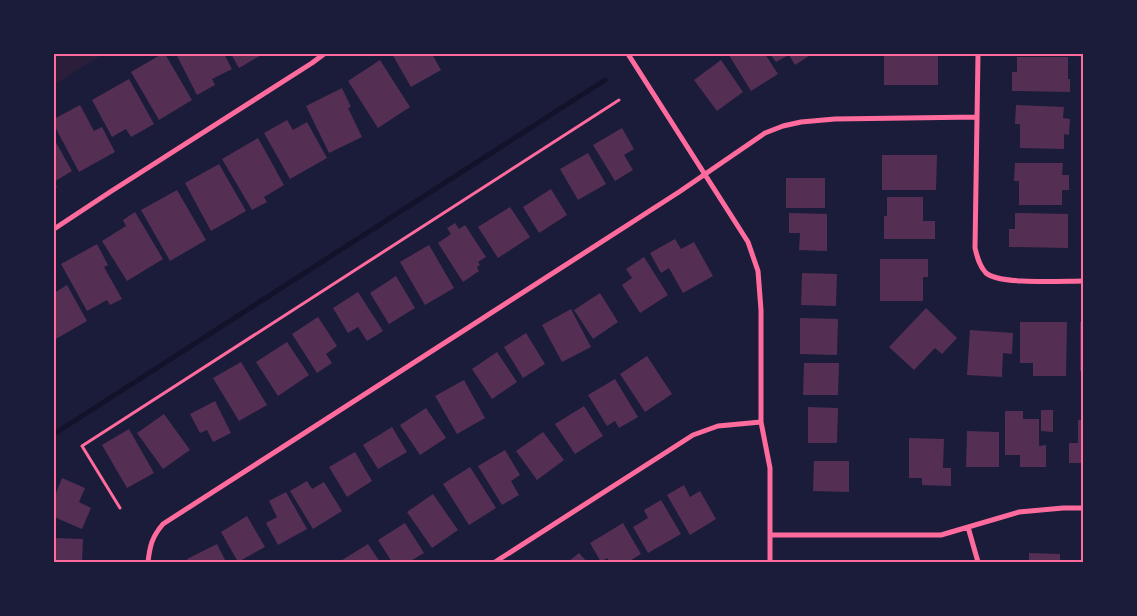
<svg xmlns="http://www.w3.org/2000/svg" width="1137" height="616" viewBox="0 0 1137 616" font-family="'Source Sans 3',sans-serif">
<rect width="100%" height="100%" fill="#1b1b3a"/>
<path fill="#2a1e3b" d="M54 54H103L54 85Z"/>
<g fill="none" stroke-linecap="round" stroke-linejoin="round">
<path stroke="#12122b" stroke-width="5" d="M54 434 605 80"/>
</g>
<path fill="#542f53" d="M162 54H165L192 100 159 120 131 72Z
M176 54H224L232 69 212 79 215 85 197 95Z
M231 54H263L239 68Z
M392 54H432L441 70 411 87Z
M731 54H765L778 74 751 91 729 55Z
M770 54H812L795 65 789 55 776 62Z
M884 54H938V85H884Z
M1017 57H1068V79H1070V92L1012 91V72H1017Z
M380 60 410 107 378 128 348 81Z
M721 60 743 92 717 111 694 80Z
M129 79 154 124 131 137 126 129 112 137 92 100Z
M342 88 351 107 348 108 362 137 329 153 306 106Z
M80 105 94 131 102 127 115 152 79 172 54 125V119Z
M1016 105 1064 107 1063 118 1070 119 1069 135 1064 134V149L1020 148V124H1015Z
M287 120 293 130 307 122 327 158 290 179 264 133Z
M622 128 634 149 624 155 633 170 615 181 593 145Z
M258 138 284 185 264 197 267 202 252 210 222 159Z
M54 139 72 171 54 182 57 187 54 189Z
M588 153 606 184 578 200 560 169Z
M882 155H937L936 190H882Z
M1015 163H1063L1062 175H1069V190H1062V205H1019V181H1014Z
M219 164 246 211 211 231 185 183Z
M786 178H825V208H786Z
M551 189 567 215 539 233 523 207Z
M177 190 206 240 170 261 141 210Z
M887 197H923V221H935V239H884V216H887Z
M510 207 530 237 498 258 478 227Z
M135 212 163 259 127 281 102 241 126 226 123 220Z
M789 213 827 214V251L799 250 800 233H789Z
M1015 213 1068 214V248L1009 247V229H1015Z
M455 223 459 229 465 225 486 257 478 262 480 265 477 267 479 271 463 282 438 243 451 234 447 228Z
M675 239 681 249 694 242 713 276 683 293 669 268 661 273 650 253Z
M97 244 108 265 104 267 122 299 110 305 107 300 87 311 61 264Z
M429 245 454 288 425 305 400 262Z
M644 257 668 295 640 313 622 285 632 278 626 269Z
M880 259H928V277H923V301H880Z
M802 273 837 274 836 306 801 305Z
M396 276 415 308 389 324 370 293Z
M67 285 87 321 54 340V293Z
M358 292 383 331 367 341 358 327 348 333 333 308Z
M600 293 618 322 593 339 574 310Z
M926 308 957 338 942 354 935 348 914 370 889 347Z
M571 309 591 347 562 362 542 325Z
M318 317 337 346 326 354 332 363 317 373 292 334Z
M800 318 838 319 837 355 800 354Z
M1020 322H1067L1066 376H1033V363H1020Z
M1080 322H1083V371H1080Z
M970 330 1013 333 1012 354 1003 353 1002 377 967 375Z
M526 333 545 364 523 378 504 347Z
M287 342 309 375 278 396 256 362Z
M497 352 517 382 492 399 472 369Z
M647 356 672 394 645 412 620 374Z
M241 362 267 405 239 421 213 378Z
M804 363H839L838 395H803Z
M615 379 638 417 619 428 615 421 607 426 588 395Z
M464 380 485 418 457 434 435 396Z
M215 401 231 433 213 442 207 430 200 433 190 414Z
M584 406 603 436 575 454 555 424Z
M808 407 838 408 837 443H808Z
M426 408 446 438 420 455 400 425Z
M1041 410H1053V432L1041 431Z
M1005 411H1023V419H1039V446L1046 445V467H1020V455H1005Z
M164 414 190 450 163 469 137 433Z
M1078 420H1083V463H1069V443H1078Z
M392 427 407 452 378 469 363 445Z
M129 429 154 473 127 488 102 445Z
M967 431 999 432V467H966Z
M543 432 564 460 537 480 516 451Z
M909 438 944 439 943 468H951V486L922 485V478H909Z
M505 450 520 475 511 481 519 495 502 505 478 466Z
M355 452 372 481 347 497 329 467Z
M814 461H849V492L813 491Z
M470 467 496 508 469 525 443 484Z
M62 478 85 488 79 502 91 508 82 529 54 517V498Z
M307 481 312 489 324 482 342 511 313 529 290 491Z
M684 485 690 497 700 491 716 519 690 535 667 495Z
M286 492 307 529 278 545 266 523 277 517 269 501Z
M433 494 458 530 432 548 407 512Z
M661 500 681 534 648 553 633 527 648 518 644 510Z
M247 516 265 547 238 562 221 532Z
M405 523 424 553 409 562H392L378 540Z
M623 523 641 554 628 562H610L607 558 601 562 590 543Z
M54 538 83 539 82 562H54Z
M217 544 226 562H189L187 559Z
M368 544 380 562H339Z
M579 553 587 562H568Z
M1029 553 1060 554V562H1029Z"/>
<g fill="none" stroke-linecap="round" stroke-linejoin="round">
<path stroke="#ff6b9d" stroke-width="3" d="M120 508 82 446 619 100"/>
<path stroke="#ff6b9d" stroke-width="5" d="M628 54 748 242 758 271 761 310V422L770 468V562
M978 54 975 248C977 256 979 266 986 273 1000 285 1063 281 1083 281
M54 229 110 192 312 63 324 54
M968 527 978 562
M770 535H941L1019 512 1063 508H1083
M148 562C150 545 152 537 163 524L679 192 765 133 783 126 801 122 835 119 977 117
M495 562 693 435 718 426 761 422"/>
</g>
<rect width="1137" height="616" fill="none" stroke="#1b1b3a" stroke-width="110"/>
<rect x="55" y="55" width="1027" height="506" fill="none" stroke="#ff6b9d" stroke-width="2"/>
</svg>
